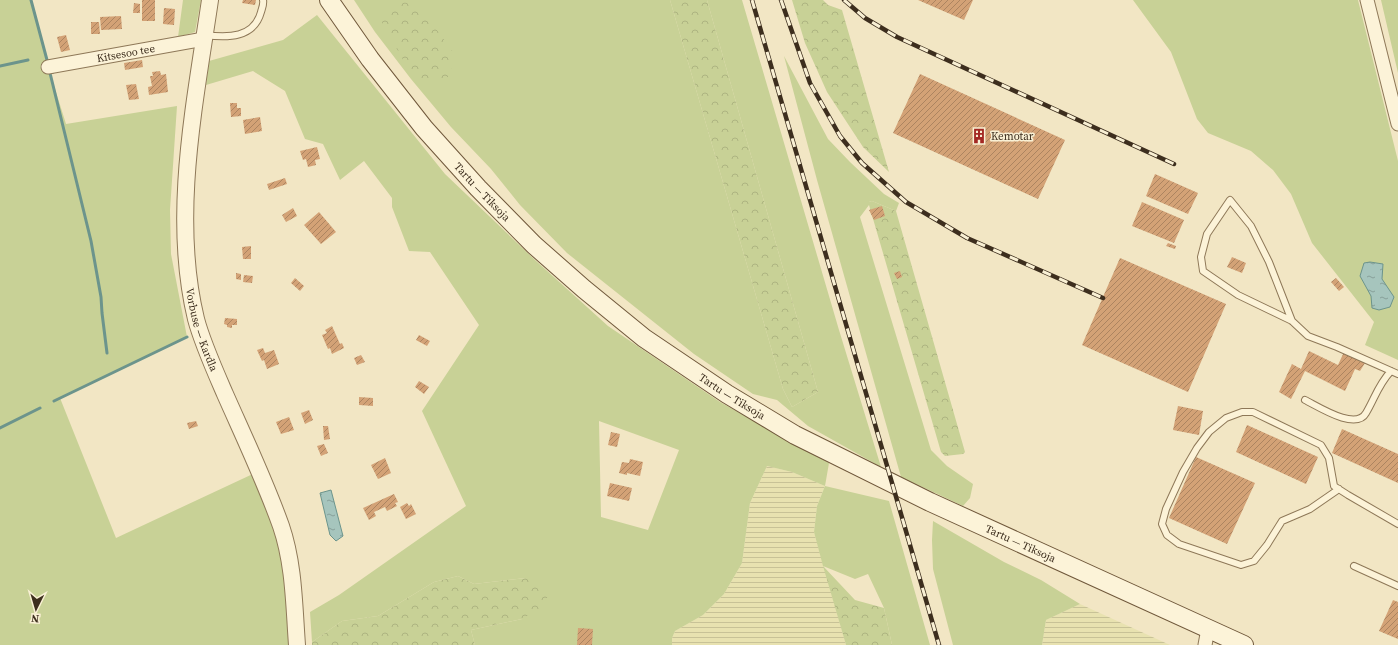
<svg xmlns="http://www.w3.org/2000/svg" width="1398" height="645" viewBox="0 0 1398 645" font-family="'Source Serif 4',serif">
<defs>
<pattern id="farmland-rules" width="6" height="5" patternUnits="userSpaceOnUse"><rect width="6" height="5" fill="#e8e2b0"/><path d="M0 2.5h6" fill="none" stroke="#c8c297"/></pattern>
<pattern id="forest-crowns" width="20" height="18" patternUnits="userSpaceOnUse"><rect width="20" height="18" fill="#c8d196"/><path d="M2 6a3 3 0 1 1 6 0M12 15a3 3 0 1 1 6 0" fill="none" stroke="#adb481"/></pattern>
<pattern id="water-ripples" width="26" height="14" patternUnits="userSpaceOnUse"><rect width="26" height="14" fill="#a6c5bd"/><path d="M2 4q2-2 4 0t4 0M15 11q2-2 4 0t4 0" fill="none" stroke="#88a099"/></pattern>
<pattern id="building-hatch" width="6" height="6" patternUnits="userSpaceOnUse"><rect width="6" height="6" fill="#d3a276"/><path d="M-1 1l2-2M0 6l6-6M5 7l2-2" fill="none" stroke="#ac8460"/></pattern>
</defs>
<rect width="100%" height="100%" fill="#f2e6c4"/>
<path fill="url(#farmland-rules)" d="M767 466 792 472 825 486 817 506 814 532 846 645H672V638L675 631 703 615 724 594 742 563 750 503Z
M1080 604 1170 645H1042L1046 620Z"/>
<path fill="#c8d196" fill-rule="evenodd" d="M0 0H31L50 73 66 124 177 106 170 210 171 254 187 337 60 398 116 538 259 471 281 528 297 645H0Z
M183 0H201L195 32 178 37Z
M354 0H670L783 389 792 407 818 392 707 0H742L839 330 881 467 808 426 777 400 753 394 694 354 567 253 520 205 491 169 451 127 411 79 375 32Z
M1133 0H1358L1398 161V360L1365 345 1374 322 1312 243 1291 194 1273 170 1251 151 1208 133 1197 119 1171 52Z
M1381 0H1398V73Z
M317 15 445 174 535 260 608 326 720 402 829 463 825 486 889 501 930 645H892L884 608 868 574 855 579 823 566 814 532 817 506 825 486 792 472 767 466 750 503 742 563 724 594 703 615 675 631 672 638V645H475L471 630 522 619 526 578 474 584 458 576 434 582 378 616 342 621 312 642 310 612 339 595 466 506 422 411 479 325 430 252 409 251 392 207V198L364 161 340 180 323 144 305 139 285 91 253 71 206 85 209 61 283 40ZM599 421 679 450 648 530 601 517Z
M784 56 828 139 850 162 884 194 899 203 896 211 872 201 869 202V205L860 217 931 450 947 466 973 484 970 498 963 506 901 477 817 180Z
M933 521 1004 562 1041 580 1080 604 1046 620 1042 645H953L933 569 932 540Z"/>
<path fill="url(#forest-crowns)" d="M670 0H707L818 392 792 407 783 389Z
M792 0H823L828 5 842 10 889 172 863 147 827 92 805 43Z
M398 2 417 3 456 56 448 77 426 81 411 74 379 17Z
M872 201 896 211 965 452 963 454 945 456 941 452 869 205V202Z
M823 566 855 600 884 608 892 645H846Z
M458 576 474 584 526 578 549 593 544 606 522 619 471 630 475 645H312V642L342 621 378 616 434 582Z"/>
<path fill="url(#water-ripples)" stroke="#6c948c" d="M1370 262 1383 264 1382 279 1394 297 1390 307 1379 310 1372 308 1371 296 1360 276 1364 263Z
M331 490 343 536 336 541 330 535 320 493Z"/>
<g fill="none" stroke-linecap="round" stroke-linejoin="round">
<path stroke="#6c948c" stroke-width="3" d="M31 0 47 60
M0 66 28 60
M53 72 50 73 91 241 101 297 102 313 107 353
M54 401 187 337
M0 428 40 408"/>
</g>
<path fill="url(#building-hatch)" d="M142 0H155V21H142Z
M243 0H256L255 5 242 3Z
M918 0H973L964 20Z
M134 3 140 4V13H133Z
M164 8 175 9 174 25 163 24Z
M121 16 122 29 101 30 100 17Z
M91 22H99L100 34H91Z
M66 35 70 50 61 52 57 37Z
M142 60 143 67 125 70 124 63Z
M160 71 161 75 166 74 168 92 149 95 148 87 152 86 150 76H153L152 72Z
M920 74 1065 140 1038 199 893 133Z
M136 84 139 99 129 100 126 85Z
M230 103H237V108H241V116L231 117Z
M260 117 262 131 245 134 243 120Z
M317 147 320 159 315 160 316 165 308 167 306 159 303 160 300 151Z
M1155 174 1198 193 1188 214 1146 196Z
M285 178 287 184 269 190 267 184Z
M1142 202 1184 220 1174 243 1132 226Z
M882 206 885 216 874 220 869 210Z
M293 208 297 216 286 222 282 215Z
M319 212 336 232 321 244 304 225Z
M1168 243 1176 246 1175 249 1166 246Z
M251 246V259H243L242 247Z
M1232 257 1246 263 1242 273 1227 267Z
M1120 258 1226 304 1188 392 1082 345Z
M900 271 902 277 897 279 894 273Z
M236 273 241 274V280L236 279Z
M244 275 253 276 252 283 243 282Z
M295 278 304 286 300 291 291 283Z
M1336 278 1344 287 1339 291 1331 282Z
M225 318 237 319V325H232V328L227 327V325L224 324Z
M332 326 340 344 342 343 344 348 332 354 330 348 328 349 322 335 327 333 325 330Z
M419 335 430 341 427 346 416 340Z
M263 348 265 353 274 350 279 364 267 369 264 360 262 361 257 350Z
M1309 351 1338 365 1344 352 1365 363 1360 371 1355 369 1345 391 1305 371 1291 399 1279 392 1292 364 1301 369Z
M361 355 365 362 357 365 354 358Z
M419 381 429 387 424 394 415 387Z
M359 397 373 398V406L359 405Z
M1178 406 1203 411 1199 435 1173 430Z
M309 410 313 420 305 424 301 413Z
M289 417 294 430 281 434 276 422Z
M196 421 198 426 189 429 187 423Z
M1247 425 1318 457 1306 484 1236 452Z
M323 426H328L330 439 324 440Z
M1342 429 1398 454V483L1332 453Z
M611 432 620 434 617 447 608 445Z
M324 444 328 453 321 456 317 446Z
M1196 457 1255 483 1227 544 1169 518Z
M385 458 391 473 378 479 371 465Z
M630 459 643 462 640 476 627 473V475L619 473 622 462 629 463Z
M610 483 632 488 629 501 607 496Z
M394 494 398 502 395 503 397 506 387 511 385 507 374 512 376 516 369 520 363 508Z
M407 503 409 506 411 504 416 514 406 519 400 507Z
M1393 600 1398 602V639L1379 631Z
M578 628 593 629 592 645H577Z"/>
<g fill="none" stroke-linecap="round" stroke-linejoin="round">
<defs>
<path id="service" d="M205 35C228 38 254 38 261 12 262 8 264 4 263 0
M1292 321 1269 262 1251 226 1230 200 1207 234 1201 257 1203 271 1238 295 1292 321 1308 336 1337 347 1398 374
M1305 400C1319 407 1356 431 1366 413 1375 398 1378 385 1391 371
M1339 489 1310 509 1282 521 1267 545 1254 561 1241 565 1179 544 1167 535 1162 524 1166 509 1183 472 1197 448 1209 432 1226 418 1242 412H1253L1321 445 1329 458 1334 486 1348 495 1398 524
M1354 566 1398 586"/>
<g id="minor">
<path d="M1367 0 1398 124"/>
<path id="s1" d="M48 67 204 39"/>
<path d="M1205 645 1208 629"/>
</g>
<g id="tertiary">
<path id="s2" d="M210 0C195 103 171 216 196 319 202 342 215 371 225 394 244 437 265 481 281 526 294 564 294 605 297 645"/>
</g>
<g id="secondary">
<path id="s3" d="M329 0 370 59 424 128 478 188 534 245 584 289 644 338 727 394 795 435 930 502 1244 645"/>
</g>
</defs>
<use href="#service" stroke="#8e7858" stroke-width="8"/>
<use href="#minor" stroke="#8e7858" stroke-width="15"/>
<use href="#tertiary" stroke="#8e7858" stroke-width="18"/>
<use href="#secondary" stroke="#70583b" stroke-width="20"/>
<use href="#service" stroke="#fcf3d8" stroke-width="6"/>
<use href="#minor" stroke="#fcf3d8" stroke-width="13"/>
<use href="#tertiary" stroke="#fcf3d8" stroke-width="16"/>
<use href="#secondary" stroke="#fcf3d8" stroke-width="18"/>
<defs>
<path id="rail" d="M752 0 939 645
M781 0 810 83 840 136 862 163 906 202 967 238 1103 298
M844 0 865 18 897 37 1174 164"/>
</defs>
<use href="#rail" stroke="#3d2e1e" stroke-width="4.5"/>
<use href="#rail" stroke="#f9f0d4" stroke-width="3" stroke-dasharray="9" stroke-linecap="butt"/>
</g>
<defs>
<symbol id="building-bare" viewBox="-9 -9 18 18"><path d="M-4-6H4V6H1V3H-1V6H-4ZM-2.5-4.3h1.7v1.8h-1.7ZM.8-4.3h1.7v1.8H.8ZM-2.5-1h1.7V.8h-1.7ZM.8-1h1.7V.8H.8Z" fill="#a32823" stroke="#f9f0d4" stroke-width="2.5" paint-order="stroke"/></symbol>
</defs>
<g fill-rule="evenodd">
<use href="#building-bare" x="968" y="125" width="22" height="22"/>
</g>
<g text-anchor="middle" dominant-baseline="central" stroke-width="3" stroke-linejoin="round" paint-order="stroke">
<g font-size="11" fill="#3d2e1e" stroke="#f9f0d4">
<text stroke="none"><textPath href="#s1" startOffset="79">Kitsesoo tee</textPath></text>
<text stroke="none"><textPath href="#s3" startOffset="246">Tartu — Tiksoja</textPath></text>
<text stroke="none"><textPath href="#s2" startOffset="333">Vorbuse — Kardla</textPath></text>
<text stroke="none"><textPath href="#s3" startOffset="570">Tartu — Tiksoja</textPath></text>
<text stroke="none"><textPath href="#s3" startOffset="894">Tartu — Tiksoja</textPath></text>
</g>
<g font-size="11" fill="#3d2e1e" stroke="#f9f0d4" text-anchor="start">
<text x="991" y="136">Kemotar</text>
</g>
</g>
<g transform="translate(36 609) rotate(185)" stroke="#f9f0d4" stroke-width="3" paint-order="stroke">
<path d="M0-3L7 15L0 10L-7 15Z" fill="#3d2e1e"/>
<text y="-6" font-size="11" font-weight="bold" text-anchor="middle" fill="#3d2e1e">N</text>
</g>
</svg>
